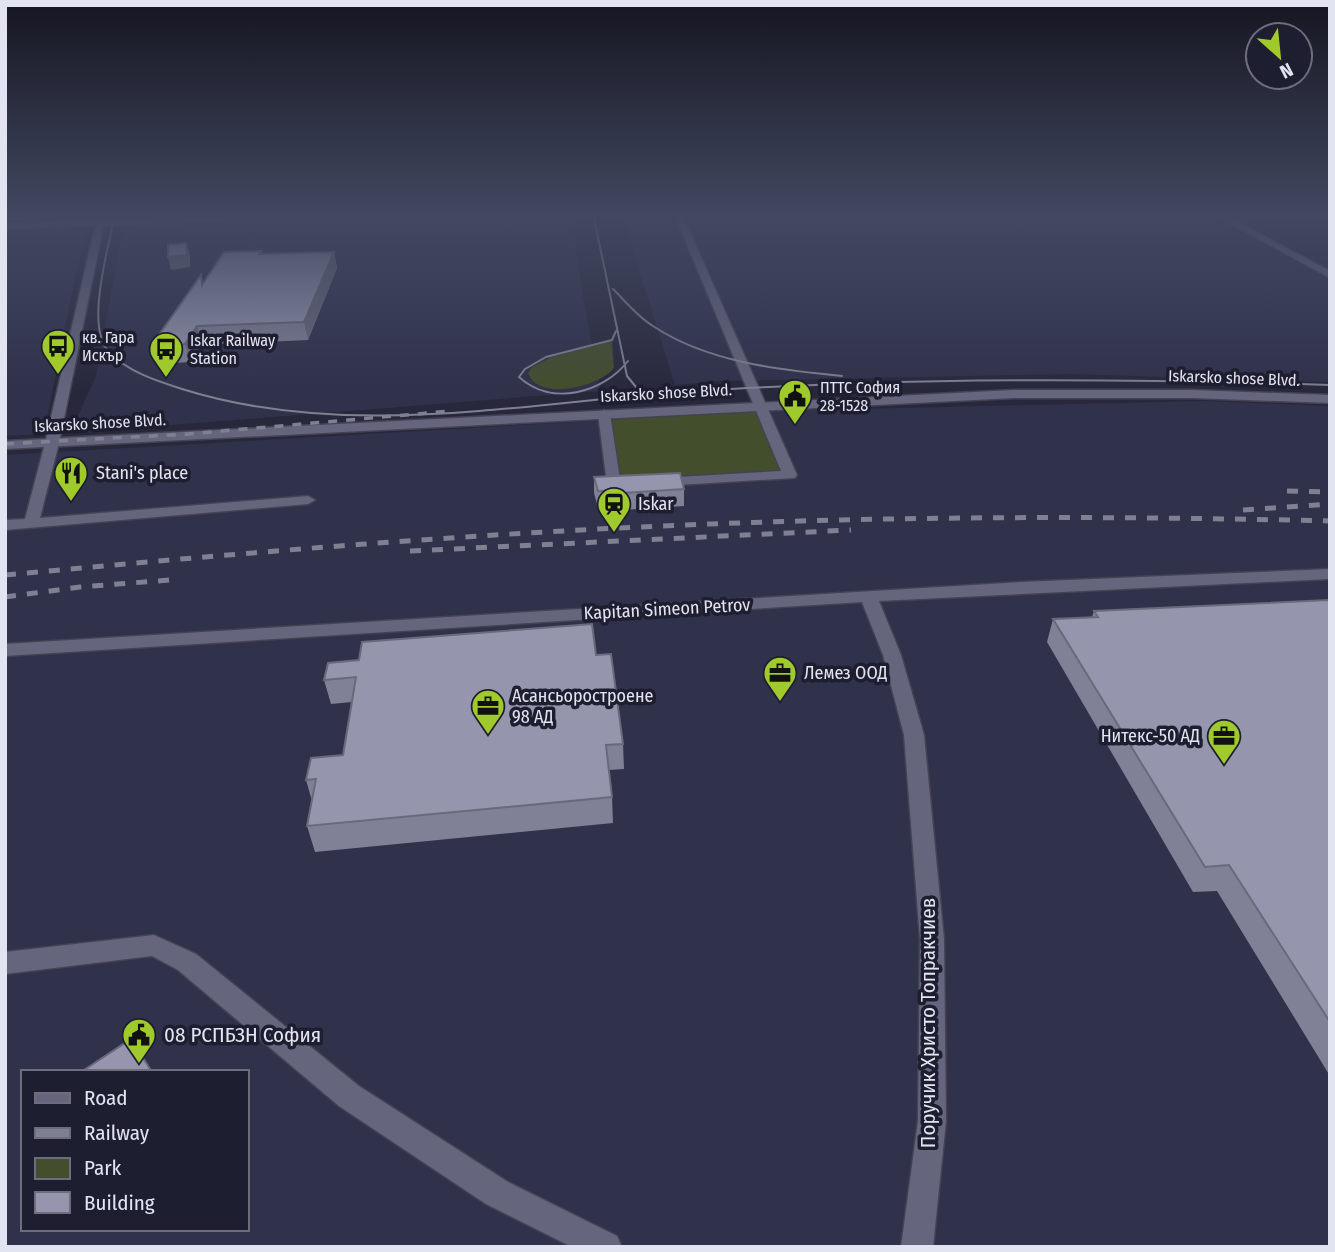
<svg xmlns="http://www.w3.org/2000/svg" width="1335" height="1252" viewBox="0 0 1335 1252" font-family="'Fira Sans Condensed',sans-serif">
<rect width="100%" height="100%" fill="#28283c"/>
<path fill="#30314b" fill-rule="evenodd" d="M5 218H91L75 277 44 434 5 436Z
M125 218H572L583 297 601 391 70 433 96 376Z
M623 218H1215L1330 280V382L1071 374 724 381 675 385Z
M1207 401 1330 406V1247H5V455L764 411ZM23 1072H247V1229H23Z"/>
<path fill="#434e2d" d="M612 341 614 368C599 387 538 402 528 373L532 367 552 357Z
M764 411 790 475 614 484 605 420Z"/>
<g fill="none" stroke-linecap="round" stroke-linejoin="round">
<defs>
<path id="street" d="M158 218H227L223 221 5 229V223Z
M676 218H684L797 475 795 478 660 486 653 482 660 478 781 471Z
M1325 218H1330V221L1326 220Z
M604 410 610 414 620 479 633 480V486L614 488 607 484 598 414Z
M52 439 59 443 40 518 308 496 315 500 308 504 5 530V520L25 519 45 443Z
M1330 569V579L879 601 901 655 924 735 944 939 946 1121 933 1247H901L918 1121 920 939 904 735 883 655 862 602 5 656V644L1021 582Z"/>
<path id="secondary" d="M97 218H105L60 438 1014 390H1193L1330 395V403L1193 398H1014L5 449V441L46 439Z
M1220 218H1230L1330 271V278Z
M154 935 196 954 359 1086 508 1182 617 1236 622 1247H572L486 1204 339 1106 178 970 152 956 5 974V952Z"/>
</defs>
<use href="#street" stroke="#434354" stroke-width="3"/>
<use href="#secondary" stroke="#434354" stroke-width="3"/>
<use href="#street" fill="#65667d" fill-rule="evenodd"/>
<use href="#secondary" fill="#65667d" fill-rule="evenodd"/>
<path stroke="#7f8091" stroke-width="2" d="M114 218C108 250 85 327 109 352 128 372 157 381 182 389 335 437 498 408 654 394 723 388 792 386 861 383 1017 378 1174 380 1330 385
M594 218 627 376 636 387 652 392
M613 289C626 302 638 317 653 326 707 362 779 370 842 376
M616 331 612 340 546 357 525 369 519 377C552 407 603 393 628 361"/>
<path stroke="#7f8091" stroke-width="3.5" stroke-dasharray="9 9" stroke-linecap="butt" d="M5 444 188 434 451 411"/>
<path stroke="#7f8091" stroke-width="5" stroke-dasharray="11 11" stroke-linecap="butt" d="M1287 491 1330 492
M1243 510 1330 504
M410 551 851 530
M5 575C240 553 474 533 710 524 917 516 1123 516 1330 521
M5 597 80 587 170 580"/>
</g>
<path fill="#808196" d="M5 218H44L42 219 5 220Z
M261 251 262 254 334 252 337 268 308 340 202 345 191 362 157 364 151 346 203 283Z
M594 477 684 489V506L623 510 622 506 598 508 594 493Z
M1330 601V1076L1217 891 1193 892 1047 642 1053 619 1092 617 1094 611Z
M596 655 623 744 624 769 609 770 612 797 613 823 315 852 307 826 312 801 306 780 343 755 352 702 331 704 324 680Z"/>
<path fill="#68697a" d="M186 243 190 255V267L171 270 168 257Z
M334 252 337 268 308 340 304 322Z
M197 326 202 345 191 362 185 344Z"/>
<path fill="#9596ae" stroke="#68697a" stroke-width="2" d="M186 243 187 255 168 257V245Z
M261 251 259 254 334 252 304 322 197 326 185 344 151 346 201 275 202 285 224 252Z
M680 473 684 489 623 493 622 490 598 491 594 477Z
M1329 600 1330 601V1022L1229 865 1205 867 1053 619 1098 617 1094 611Z
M592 624 596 655 611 654 623 744 606 745 612 797 307 826 316 779 306 780 311 758 343 755 356 677 324 680 328 663 359 660 362 642Z
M131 1039 152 1072H81Z"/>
<linearGradient id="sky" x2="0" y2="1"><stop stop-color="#161621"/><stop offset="0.55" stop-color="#424861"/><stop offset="1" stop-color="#424861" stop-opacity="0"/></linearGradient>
<rect width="1335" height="393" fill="url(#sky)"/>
<defs>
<symbol id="bus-pin" viewBox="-11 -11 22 30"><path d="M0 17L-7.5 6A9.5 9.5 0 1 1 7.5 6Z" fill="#a0c92c" stroke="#1e1e31"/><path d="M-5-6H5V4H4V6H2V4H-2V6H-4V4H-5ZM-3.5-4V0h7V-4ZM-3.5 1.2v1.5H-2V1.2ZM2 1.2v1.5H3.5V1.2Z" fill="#111"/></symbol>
<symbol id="civic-pin" viewBox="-11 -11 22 30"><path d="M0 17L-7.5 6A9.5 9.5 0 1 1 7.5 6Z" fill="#a0c92c" stroke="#1e1e31"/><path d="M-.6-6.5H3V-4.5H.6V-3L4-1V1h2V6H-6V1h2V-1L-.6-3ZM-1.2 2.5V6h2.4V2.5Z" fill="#111"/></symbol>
<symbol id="restaurant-pin" viewBox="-11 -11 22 30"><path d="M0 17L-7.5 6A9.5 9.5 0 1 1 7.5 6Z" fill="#a0c92c" stroke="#1e1e31"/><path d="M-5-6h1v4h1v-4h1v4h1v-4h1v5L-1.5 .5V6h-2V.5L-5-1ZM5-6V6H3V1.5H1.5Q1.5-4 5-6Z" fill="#111"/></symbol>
<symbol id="station-pin" viewBox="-11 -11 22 30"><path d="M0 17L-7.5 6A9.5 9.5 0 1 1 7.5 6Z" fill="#a0c92c" stroke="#1e1e31"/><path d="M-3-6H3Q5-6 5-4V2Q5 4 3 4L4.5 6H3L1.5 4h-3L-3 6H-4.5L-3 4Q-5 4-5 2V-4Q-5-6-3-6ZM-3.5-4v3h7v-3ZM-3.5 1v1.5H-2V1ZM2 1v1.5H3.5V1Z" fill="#111"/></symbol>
<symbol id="office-pin" viewBox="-11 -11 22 30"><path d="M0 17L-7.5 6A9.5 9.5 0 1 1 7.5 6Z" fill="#a0c92c" stroke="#1e1e31"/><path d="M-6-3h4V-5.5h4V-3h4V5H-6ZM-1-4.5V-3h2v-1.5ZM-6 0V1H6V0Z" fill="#111"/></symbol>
</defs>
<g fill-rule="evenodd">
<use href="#bus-pin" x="39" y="327" width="38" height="52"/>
<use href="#bus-pin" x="147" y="330" width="38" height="52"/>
<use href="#civic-pin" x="776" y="377" width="38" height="52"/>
<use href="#restaurant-pin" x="52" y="454" width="38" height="52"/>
<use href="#station-pin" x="595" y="485" width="38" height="52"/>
<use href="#office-pin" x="761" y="654" width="38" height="52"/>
<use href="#office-pin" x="469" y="687" width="38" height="52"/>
<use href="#office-pin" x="1205" y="717" width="38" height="52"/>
<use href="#civic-pin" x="120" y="1016" width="38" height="52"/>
</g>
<g text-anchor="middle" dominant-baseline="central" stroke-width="7" stroke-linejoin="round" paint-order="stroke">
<g font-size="16" fill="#e3e4f1" stroke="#1e1e31" text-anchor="start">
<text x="82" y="337">кв. Гара<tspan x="82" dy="18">Искър</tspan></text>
<text x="190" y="340">Iskar Railway<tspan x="190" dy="18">Station</tspan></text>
<text x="820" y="387">ПТТС София<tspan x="820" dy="18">28-1528</tspan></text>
</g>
<g font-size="16" fill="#e3e4f1" stroke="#1e1e31">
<text transform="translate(1234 378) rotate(2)">Iskarsko shose Blvd.</text>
<text transform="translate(666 393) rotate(-3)">Iskarsko shose Blvd.</text>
<text transform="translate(100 423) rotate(-3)">Iskarsko shose Blvd.</text>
</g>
<g font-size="18" fill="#e3e4f1" stroke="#1e1e31" text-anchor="start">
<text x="96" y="473">Stani's place</text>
<text x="638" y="504">Iskar</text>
<text x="804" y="673">Лемез ООД</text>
<text x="512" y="696">Асансьоростроене<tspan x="512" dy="21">98 АД</tspan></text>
<text x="1200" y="736" text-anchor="end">Нитекс-50 АД</text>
</g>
<g font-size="18" fill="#e3e4f1" stroke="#1e1e31">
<text transform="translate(667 609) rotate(-3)">Kapitan Simeon Petrov</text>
</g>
<g font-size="21" fill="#e3e4f1" stroke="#1e1e31">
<text transform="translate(928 1023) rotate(-90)">Поручик Христо Топракчиев</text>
</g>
<g font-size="21" fill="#e3e4f1" stroke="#1e1e31" text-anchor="start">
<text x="164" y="1035">08 РСПБЗН София</text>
</g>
</g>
<rect width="1335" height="1252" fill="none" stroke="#e3e4f1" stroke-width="14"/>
<rect x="21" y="1070" width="228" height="161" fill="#1e1e31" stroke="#6d6d7e" stroke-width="2"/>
<rect x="35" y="1093" width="35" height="10" fill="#65667d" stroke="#6d6d7e" stroke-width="2"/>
<text x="84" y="1105" font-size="21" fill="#e3e4f1">Road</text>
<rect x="35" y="1128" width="35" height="10" fill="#7f8091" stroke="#6d6d7e" stroke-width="2"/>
<text x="84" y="1140" font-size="21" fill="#e3e4f1">Railway</text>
<rect x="35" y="1158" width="35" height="21" fill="#434e2d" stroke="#6d6d7e" stroke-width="2"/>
<text x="84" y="1175" font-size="21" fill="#e3e4f1">Park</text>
<rect x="35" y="1192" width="35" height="21" fill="#9596ae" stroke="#6d6d7e" stroke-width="2"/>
<text x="84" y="1210" font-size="21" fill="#e3e4f1">Building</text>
<g transform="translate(1279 56) rotate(153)"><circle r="33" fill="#1e1e31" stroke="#6d6d7e" stroke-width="2"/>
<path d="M0-5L12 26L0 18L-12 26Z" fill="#a0c92c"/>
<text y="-10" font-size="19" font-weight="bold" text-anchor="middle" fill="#e3e4f1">N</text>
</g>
</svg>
